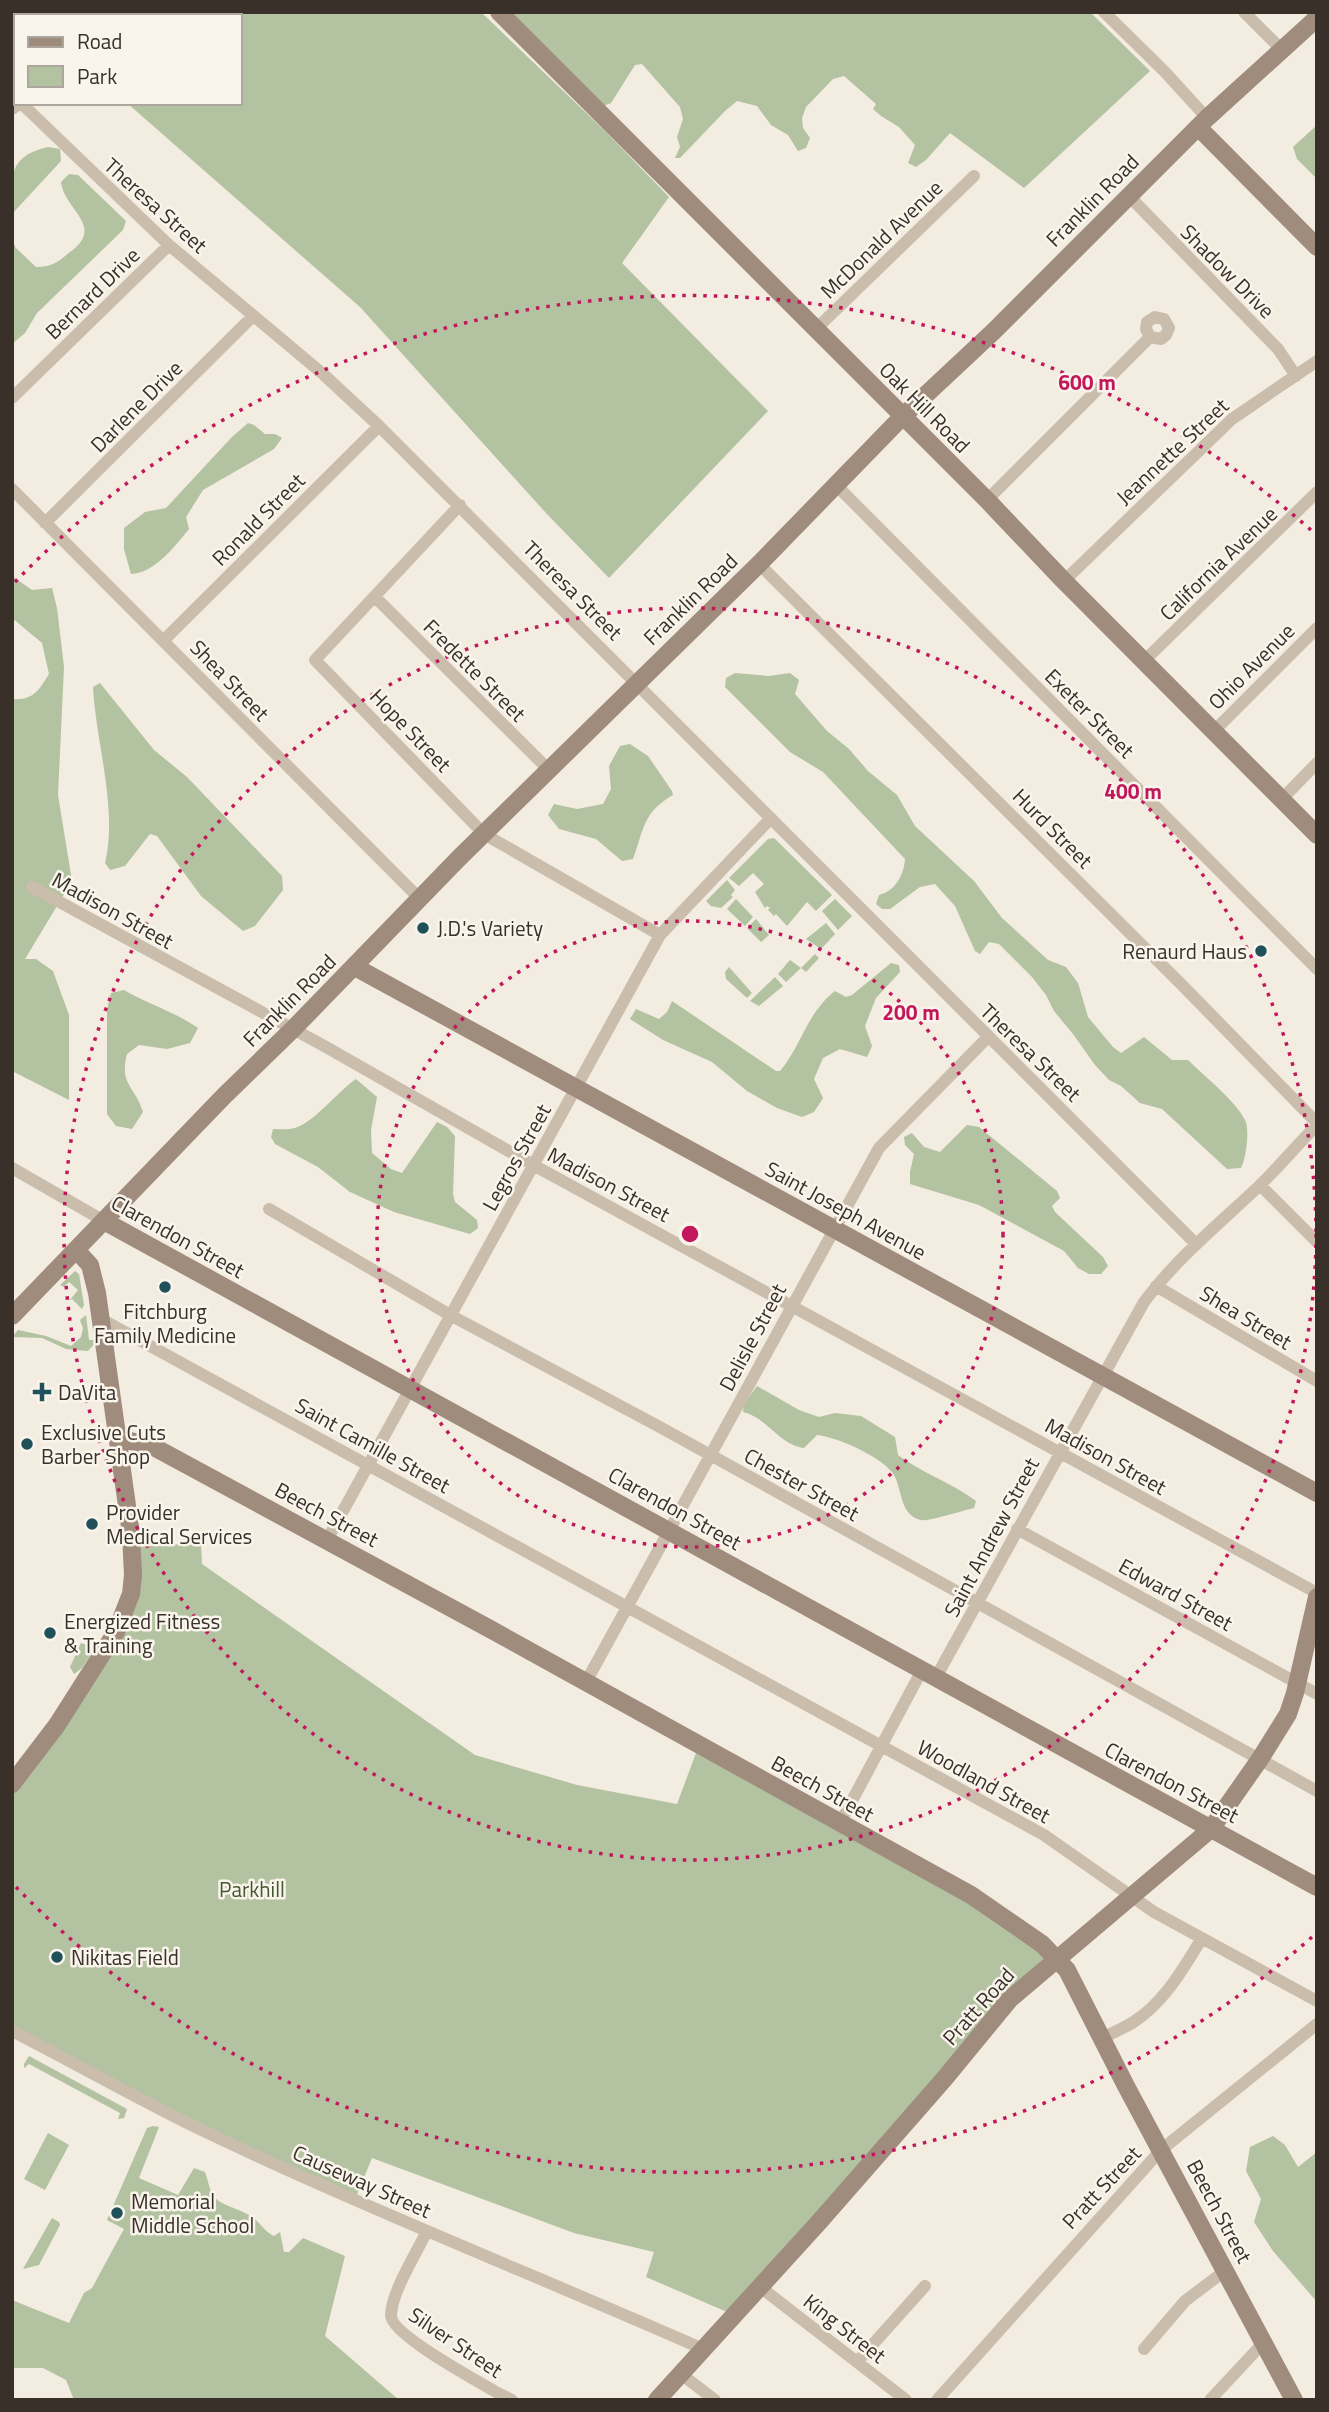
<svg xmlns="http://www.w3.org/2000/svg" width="1329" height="2412" viewBox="0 0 1329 2412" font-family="'Titillium Web',sans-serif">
<rect width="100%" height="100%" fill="#f3ece0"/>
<path fill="#b3c2a0" d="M32 12H481L605 131 669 197 622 263 768 411 609 578 546 513 360 307 127 103H240V16H36Z
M510 12H1090L1150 71 1024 188 950 133 926 160 916 167 908 163 915 145 899 127 881 116 873 109 876 104 844 76 833 79 806 107 802 118 803 128 810 138 806 148 798 151 788 135 771 125 757 106 737 101 725 111 680 158H675L680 147 677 137 683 119 680 107 642 64 635 65 611 103 601 107Z
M1317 125V179L1297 159 1293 147Z
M48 147 60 149 61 161 12 214C12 178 6 157 48 147Z
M69 174 78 175 126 221 123 230 37 313 25 333 12 344V240L16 248 36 267C52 267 58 262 70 252 106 226 64 210 61 182Z
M248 423 254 425 265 434H275L282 438 274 449 203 490 186 517 189 529C175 546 155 573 131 574L124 549V528L145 512 166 508 232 437Z
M12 576 32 590 52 588 57 608 64 667 58 795 72 881 25 959H36L53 971 69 1015V1100L12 1071V699C33 701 39 690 49 674L42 643 12 618Z
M735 673 769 676 790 673 799 680 795 694 827 731 849 749 868 771 897 795 915 826 974 881 1002 918 1048 960 1066 967 1078 983 1088 1017 1113 1047 1121 1053 1144 1037 1172 1060H1188C1204 1076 1235 1100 1245 1120 1250 1129 1246 1159 1241 1168L1227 1169 1162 1109 1140 1103 1121 1086 1109 1080 1095 1065 1073 1034 1054 1011 1046 995 1032 977 999 944 989 942 980 954 975 951 955 906 935 884 920 887 890 909H882L876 904 879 895C896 891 904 874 905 859L823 772 790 752 725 687 726 678Z
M100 683 154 750 187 777 282 876 283 890 255 926 243 931 201 896 157 836 150 834 125 866 110 870 105 863C118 809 96 743 93 687Z
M630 744 648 756 672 791 673 795C643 812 644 829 633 859L622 861 596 839 559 829 548 815 554 804 577 809 603 804 611 789 609 766 620 746Z
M774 838 832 895 816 911 807 902 787 926 776 914 774 916 768 910 770 908 767 906 765 908 755 892 764 884 753 873 739 886 729 878 768 839Z
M727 880 735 890 731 895 733 897 721 908 711 906 706 901Z
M736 899 753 917 745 926 727 909Z
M835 899 852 916 838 930 822 911Z
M756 919 769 935 761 942 747 928Z
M826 923 835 934 821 949 806 939Z
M815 954 819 958 806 972 801 968 786 982 778 974 790 960 801 968Z
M891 963 899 965 900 972 876 998 865 1026 872 1046 867 1057 840 1049 823 1058 814 1079 823 1098 814 1112 802 1117 777 1108 747 1091 712 1062 663 1040 630 1019 636 1009 659 1019 667 1012 672 1001 776 1071H780C802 1045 806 1014 835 991L846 997 852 995Z
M729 967 752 993 747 998 726 979 725 972Z
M775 977 783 986 759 1006 750 1001Z
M124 990C148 1004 175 1012 198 1028L190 1043 167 1049 139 1045 127 1054C119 1085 135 1086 143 1112L132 1129 116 1126 107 1114V1009L111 993Z
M356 1079 377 1097 371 1130 372 1153 391 1169 402 1173 437 1122 447 1127 455 1136 453 1194 455 1202 477 1220 478 1228 470 1234 394 1212 350 1192 318 1167 275 1144 271 1137 273 1129C279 1129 289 1130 295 1128 316 1121 337 1092 356 1079Z
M967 1125 979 1127 1057 1191 1060 1198 1052 1206 1055 1212 1103 1257 1108 1266 1101 1274H1089L1078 1268 1064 1251 979 1205 910 1184V1172L914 1154 905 1145 904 1137 912 1133 924 1147 940 1152Z
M75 1271 79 1274 84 1305 82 1309 72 1299 69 1301 78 1290 69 1282 64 1287 60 1285Z
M86 1315 89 1340H95V1343L88 1351 66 1349 42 1338 12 1337 18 1330 46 1336 71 1346 81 1337 83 1328 80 1320Z
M757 1386 799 1410 819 1417 835 1413 861 1416 895 1437 898 1455C922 1473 952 1483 976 1501L974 1508C964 1510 928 1522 921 1520 900 1516 902 1489 894 1475 883 1457 837 1437 817 1435L804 1448C778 1444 768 1418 743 1412L744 1404Z
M201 1543 202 1564 475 1755 577 1785 677 1804 699 1745 1042 1944 1048 1967 734 2315 646 2277 654 2252 574 2233 372 2158 355 2199 12 2031V1784L116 1632 132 1547Z
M81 1643 92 1647 93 1651 82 1668 74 1674 70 1667Z
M29 2056 127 2109 124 2118 118 2119 120 2113 29 2064 24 2068V2064Z
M153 2126 159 2127 139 2178 178 2195 194 2168 205 2172C208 2180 210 2193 215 2198 225 2207 238 2208 249 2215 259 2220 264 2232 274 2236L280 2232 284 2252H289L303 2238 345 2256 325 2336 399 2400H74L66 2380 43 2368H12V2300L69 2323 84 2293 92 2288 124 2229 107 2220 147 2128Z
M48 2133 69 2145 45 2190 24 2179Z
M1273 2136 1285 2145 1298 2167 1317 2152V2302L1273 2251 1254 2222 1261 2199 1246 2171 1250 2147Z
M52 2218 59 2222 60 2225 39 2265 23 2269Z"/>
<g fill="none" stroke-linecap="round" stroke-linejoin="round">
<path stroke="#cbbdab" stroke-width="12" d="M1104 12 1165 72 1207 118
M1244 12 1281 49
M12 109 21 103 169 245 323 374 379 426 1196 1244
M1128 195 1278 349 1296 376
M816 329 974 176
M12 398 169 245
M836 485 1317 969
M12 489 420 899
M987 500 1150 337 1161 339 1166 335 1169 328 1164 319 1155 317 1147 322 1146 329 1150 337
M460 505 315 660 484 834 660 935
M45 523 253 316
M759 564 1182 985 1317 1123
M1064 581 1232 419 1317 361
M375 597 549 770
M164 640 379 426
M1144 661 1317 492
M1213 732 1317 628
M1282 799 1317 763
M32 887 326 1047 535 1166 1317 1593
M12 1168 104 1221
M1260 1185 1317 1242
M269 1209 450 1315 658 1426 1317 1791
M1156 1286 1317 1381
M101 1319 1044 1835 1154 1912 1317 2001
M1017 1529 1317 1694
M327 1540 660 935 771 818
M935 1679 1144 1302C1176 1259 1219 1224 1258 1187 1278 1168 1297 1145 1317 1125
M586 1682 879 1148 988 1037
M840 1823 921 1672
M12 2031C72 2062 131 2095 191 2125 359 2206 533 2274 703 2349
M1102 2038C1112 2033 1122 2029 1132 2023 1164 2003 1183 1969 1202 1938
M427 2231C416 2254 392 2291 391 2315 390 2334 479 2382 498 2393L512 2400
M759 2286 906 2400
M1144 2349 1185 2301 1226 2270
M857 2362 925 2286
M681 2374 715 2400
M937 2400 1161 2150 1317 2024
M1210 2400 1265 2341"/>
<path stroke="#9f8c7d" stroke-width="18" d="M499 12 987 500 1064 581 1317 835
M1198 127 1317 247
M355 967 1317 1493
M104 1221 1317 1887
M12 1316 224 1096 293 1029 459 858 759 564 902 417 994 331 1207 118 1317 18
M117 1438 152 1446 490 1629 971 1895 1042 1944 1067 1970 1126 2086 1294 2400
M12 1784 57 1725 97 1662 116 1632 131 1594 133 1575 131 1534 97 1293 90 1265 77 1251
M657 2400 820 2221 945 2078 1010 1999 1211 1829 1260 1759 1288 1714 1295 1693 1317 1597"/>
</g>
<g fill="none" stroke="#c2185b" stroke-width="3.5" stroke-dasharray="3.5 7">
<circle cx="690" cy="1234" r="313"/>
<circle cx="690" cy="1234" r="626"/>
<path d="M1312 1937A939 939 0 0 1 15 1886M15 582A939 939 0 0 1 1312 531"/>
</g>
<g fill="#20515a" stroke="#faf5ec" stroke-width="2.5">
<circle cx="423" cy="928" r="7"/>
<circle cx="1261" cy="951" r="7"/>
<circle cx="165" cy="1287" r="7"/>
<path d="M38.5 1381.5h7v7h7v7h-7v7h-7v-7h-7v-7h7z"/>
<circle cx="27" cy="1444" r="7"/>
<circle cx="92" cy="1524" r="7"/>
<circle cx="50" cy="1633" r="7"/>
<circle cx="57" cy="1957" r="7"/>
<circle cx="117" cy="2213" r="7"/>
</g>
<g text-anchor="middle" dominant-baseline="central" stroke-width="5" stroke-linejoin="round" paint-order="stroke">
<g font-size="21" fill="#39302a" stroke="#faf5ec">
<text transform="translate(1092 200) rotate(-45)">Franklin Road</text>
<text transform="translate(156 205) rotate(42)">Theresa Street</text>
<text transform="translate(881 239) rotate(-44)">McDonald Avenue</text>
<text transform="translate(1228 271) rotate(45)">Shadow Drive</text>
<text transform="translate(92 293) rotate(-44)">Bernard Drive</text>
<text transform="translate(136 406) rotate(-45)">Darlene Drive</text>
<text transform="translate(925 407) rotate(45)">Oak Hill Road</text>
<text transform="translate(1172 451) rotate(-43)">Jeannette Street</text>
<text transform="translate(258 519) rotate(-45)">Ronald Street</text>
<text transform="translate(1218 563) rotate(-44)">California Avenue</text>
<text transform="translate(573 590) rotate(45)">Theresa Street</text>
<text transform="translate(690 599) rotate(-44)">Franklin Road</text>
<text transform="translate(1251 666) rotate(-45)">Ohio Avenue</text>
<text transform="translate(475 670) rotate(45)">Fredette Street</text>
<text transform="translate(230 680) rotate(46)">Shea Street</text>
<text transform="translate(1090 713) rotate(45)">Exeter Street</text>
<text transform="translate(411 730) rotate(46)">Hope Street</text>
<text transform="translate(1053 828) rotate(45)">Hurd Street</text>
<text transform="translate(113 910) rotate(29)">Madison Street</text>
<text transform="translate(289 1000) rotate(-45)">Franklin Road</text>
<text transform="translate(1031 1052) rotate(44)">Theresa Street</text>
<text transform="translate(516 1157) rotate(-61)">Legros Street</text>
<text transform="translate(609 1184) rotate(28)">Madison Street</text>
<text transform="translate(846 1210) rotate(29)">Saint Joseph Avenue</text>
<text transform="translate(178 1236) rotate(29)">Clarendon Street</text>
<text transform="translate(1246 1317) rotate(31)">Shea Street</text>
<text transform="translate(752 1337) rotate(-62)">Delisle Street</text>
<text transform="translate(373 1445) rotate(29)">Saint Camille Street</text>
<text transform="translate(1106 1456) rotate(29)">Madison Street</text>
<text transform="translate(802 1484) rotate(29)">Chester Street</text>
<text transform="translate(675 1508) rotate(29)">Clarendon Street</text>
<text transform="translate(327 1514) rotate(28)">Beech Street</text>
<text transform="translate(991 1537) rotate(-62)">Saint Andrew Street</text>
<text transform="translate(1176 1594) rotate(29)">Edward Street</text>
<text transform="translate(984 1781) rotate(29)">Woodland Street</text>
<text transform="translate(1172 1782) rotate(28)">Clarendon Street</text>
<text transform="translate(823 1788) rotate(29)">Beech Street</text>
<text transform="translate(978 2006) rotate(-48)">Pratt Road</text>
<text transform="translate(362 2181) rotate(24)">Causeway Street</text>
<text transform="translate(1101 2187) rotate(-47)">Pratt Street</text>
<text transform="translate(1220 2211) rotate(62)">Beech Street</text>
<text transform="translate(845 2328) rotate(38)">King Street</text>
<text transform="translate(456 2342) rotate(34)">Silver Street</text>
</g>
<g font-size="21" fill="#39302a" stroke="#faf5ec" text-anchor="start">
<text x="437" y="928">J.D.'s Variety</text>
<text x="1247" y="951" text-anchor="end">Renaurd Haus</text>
<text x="165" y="1311" text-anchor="middle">Fitchburg<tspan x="165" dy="24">Family Medicine</tspan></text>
<text x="58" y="1392">DaVita</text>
<text x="41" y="1432">Exclusive Cuts<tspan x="41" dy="24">Barber Shop</tspan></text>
<text x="106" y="1512">Provider<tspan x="106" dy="24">Medical Services</tspan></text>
<text x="64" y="1621">Energized Fitness<tspan x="64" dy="24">&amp; Training</tspan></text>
<text x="71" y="1957">Nikitas Field</text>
<text x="131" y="2201">Memorial<tspan x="131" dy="24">Middle School</tspan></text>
</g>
<g font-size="21" fill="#44572e" stroke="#faf5ec">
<text x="252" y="1889">Parkhill</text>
</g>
</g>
<circle cx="690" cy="1234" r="10" fill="#c2185b" stroke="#faf5ec" stroke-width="3.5"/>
<g font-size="21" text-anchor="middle" font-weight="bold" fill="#c2185b" stroke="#faf5ec" stroke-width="5" stroke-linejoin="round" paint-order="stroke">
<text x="1087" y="390">600 m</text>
<text x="1133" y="799">400 m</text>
<text x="911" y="1020">200 m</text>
</g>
<rect width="1329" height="2412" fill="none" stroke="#39302a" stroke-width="28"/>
<rect x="14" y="14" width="228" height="91" fill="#faf5ec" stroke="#ada69e" stroke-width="2"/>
<rect x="28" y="37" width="35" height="10" fill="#9f8c7d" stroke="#ada69e" stroke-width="2"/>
<text x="77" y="49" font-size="21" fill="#39302a">Road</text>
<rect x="28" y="66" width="35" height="21" fill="#b3c2a0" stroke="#ada69e" stroke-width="2"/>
<text x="77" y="84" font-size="21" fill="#39302a">Park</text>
</svg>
